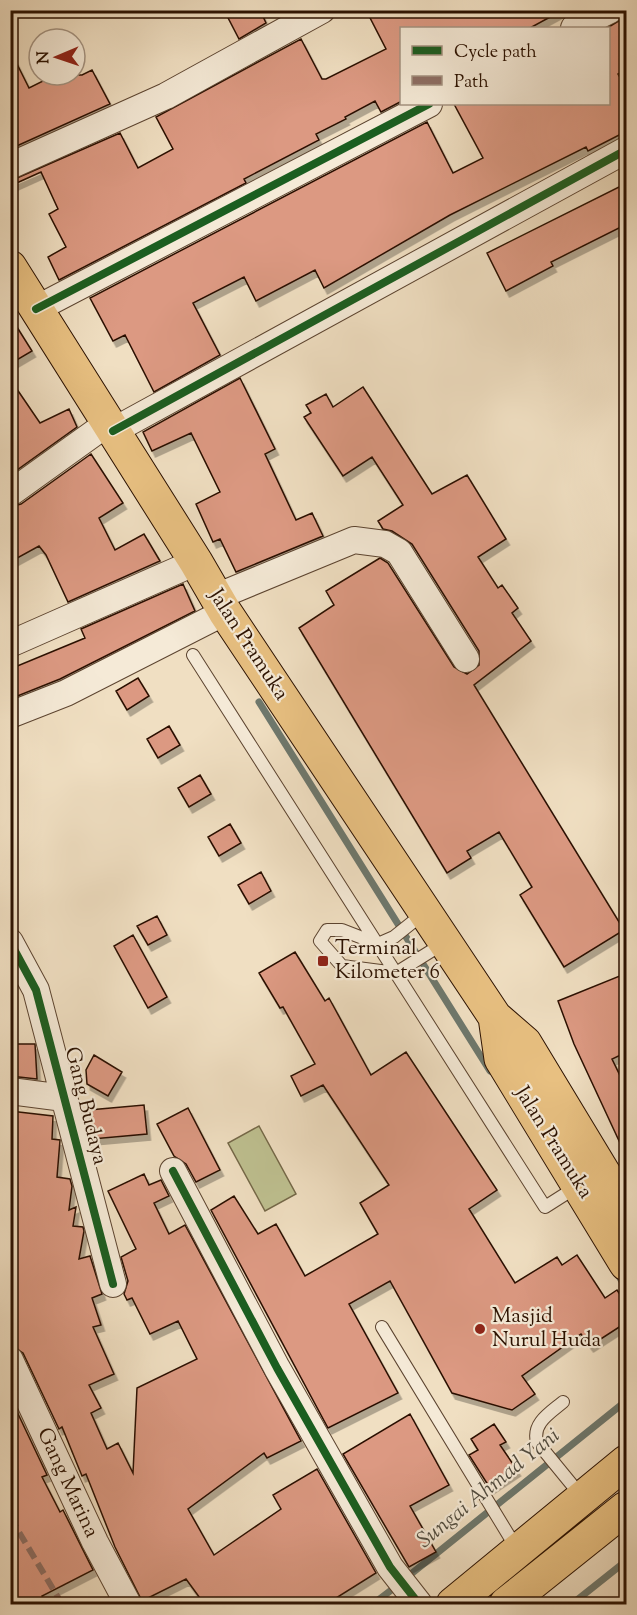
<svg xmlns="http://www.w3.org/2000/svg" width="637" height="1615" viewBox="0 0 637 1615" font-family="'Sorts Mill Goudy',serif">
<defs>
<filter id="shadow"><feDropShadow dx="3.5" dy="6" stdDeviation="0" flood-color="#0004"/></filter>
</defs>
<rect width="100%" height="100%" fill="#f0dfc2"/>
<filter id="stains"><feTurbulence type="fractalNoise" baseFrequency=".00333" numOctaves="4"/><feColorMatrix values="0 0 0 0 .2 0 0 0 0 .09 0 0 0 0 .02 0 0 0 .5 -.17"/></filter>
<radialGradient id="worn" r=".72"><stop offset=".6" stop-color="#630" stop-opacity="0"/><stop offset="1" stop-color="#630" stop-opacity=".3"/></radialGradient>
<path fill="#bec090" stroke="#746848" stroke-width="1.5" d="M259 1126 296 1194 265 1211 228 1143Z"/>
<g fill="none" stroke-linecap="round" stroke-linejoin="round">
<path stroke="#6e786d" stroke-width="7" d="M259 702 490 1071
M617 1273 626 1288
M406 1578 626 1401
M373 1604 398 1585
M572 1604 626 1561"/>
</g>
<path fill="#dc9982" stroke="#2b1100" stroke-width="1.5" filter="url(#shadow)" d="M224 10H260L266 23 239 39Z
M366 10H563L530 28H402V101L381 112 375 101 345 117 346 119 316 134 319 140 244 179 246 183 59 280 48 257 66 247 49 214 58 209 41 172 10 186V181L120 133 138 168 173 149 156 117 301 39 322 79H326L386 49Z
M625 10 627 69 618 74 627 90V131L588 151 586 147 450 215 324 288 315 270 256 301 244 277 193 303 220 355 154 392 125 335 113 341 90 298 427 122 453 173 483 158 454 104H609L607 28 622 19Z
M10 50 29 88 55 75H82L92 70 110 104 10 149Z
M627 183V224L551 262 553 266 506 291 487 253Z
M10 316 32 351 10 364Z
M240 378 275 449 265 454 296 520 312 513 323 536 236 572 220 539 213 542 196 504 220 492 191 433 152 451 143 432Z
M10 379 40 423 69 409 77 427 10 475Z
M363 387 432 494 467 475 506 539 478 557 498 588 502 585 518 608 512 613 531 641 474 685 624 930 564 967 520 895 532 887 499 832 467 851 471 858 447 873 299 628 334 605 326 591 380 558 388 563 454 667 467 674 479 665V651L412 544 392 531 383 529 378 521 403 505 372 457 343 476 304 417 311 413 306 405 326 394 333 407Z
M91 454 123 503 99 518 115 550 144 534 160 561 68 602 46 555 39 546 10 562V507L21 504Z
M183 584 195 611 60 679 10 699V669L85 638 81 629Z
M138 678 149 696 127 710 116 691Z
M169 726 180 745 158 758 147 739Z
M200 775 211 794 189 807 178 788Z
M230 824 241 843 219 856 208 837Z
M261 872 271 891 249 904 238 885Z
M157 916 167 935 148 945 137 926Z
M133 935 167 997 148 1008 114 946Z
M295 952 325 1001 329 998 371 1075 406 1052 497 1190 469 1209 515 1283 557 1257 562 1265 577 1255 605 1298 617 1290 627 1305V1322L590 1346 581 1334 522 1376 535 1394 512 1410 452 1393 390 1281 349 1304 398 1393 328 1428 211 1210 234 1196 258 1234 276 1224 305 1276 378 1234 360 1203 389 1185 323 1085 301 1096 291 1076 315 1064 283 1007 280 1008 259 973Z
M627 973V1052L612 1059 627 1090V1158L574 1044 558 1001Z
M10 1044H35L37 1079 10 1076Z
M94 1055 122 1072 108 1096 87 1084 86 1070Z
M144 1105 147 1134 92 1139 89 1110Z
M188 1108 220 1170 196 1182 186 1164 174 1156 157 1124Z
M10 1111 53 1116 52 1139 60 1140 57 1177 70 1179 72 1186 69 1210 76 1207 73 1226 83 1227 84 1231 79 1259 90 1256 102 1294 92 1298 101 1325 93 1327 114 1374 89 1385 101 1408 91 1413 107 1449 118 1443 133 1473 137 1388 197 1359 178 1321 150 1334 132 1298 127 1300 124 1294 128 1281 121 1257 136 1249 108 1191 144 1174 149 1185 161 1180 169 1196 154 1203 169 1234 185 1225 301 1441 267 1458 264 1453 188 1509 214 1555 281 1509 273 1495 317 1469 376 1573 325 1605H205L186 1579 142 1601 115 1547 86 1474 82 1476 62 1427 59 1429 23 1353 10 1345Z
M10 1397 47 1475 42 1477 60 1512 63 1510 93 1570 42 1596 48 1605H10Z
M410 1414 449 1485 410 1506 436 1552 409 1567 343 1454Z
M494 1424 506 1442 500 1445 517 1470 490 1488 469 1455 478 1450 471 1439Z"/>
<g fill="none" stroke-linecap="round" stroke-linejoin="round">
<defs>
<path id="service" d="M193 655 545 1207 578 1186
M424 913 394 937 378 944 342 930H327L320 941 342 966 396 973 444 943
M382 1327 517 1549
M563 1402C550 1413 532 1423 537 1442L582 1497"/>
<path id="minor" d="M574 28 610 10
M10 166 166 96 322 10
M36 309 429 104
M113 431 626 150
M12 492 108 423
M216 597 354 540 385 544 399 552 466 659
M10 644 196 562
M10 715 66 693 225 612
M10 942 36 990 113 1284
M10 1091 64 1098
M173 1171 277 1368 390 1567 419 1604
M10 1360 95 1542 128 1604"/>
<path id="primary" d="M10 267 196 562 225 612 495 1017 525 1043 626 1210
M495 1017 501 1059 626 1264"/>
<path id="trunk" d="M453 1604 626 1462
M506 1604 626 1508"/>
</defs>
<use href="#service" stroke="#5c4430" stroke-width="14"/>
<use href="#minor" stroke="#5c4430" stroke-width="28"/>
<use href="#primary" stroke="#2b1100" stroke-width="35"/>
<use href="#trunk" stroke="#2b1100" stroke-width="35"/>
<use href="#service" stroke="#f5ead7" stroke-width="12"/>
<use href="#minor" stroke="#f5ead7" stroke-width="26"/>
<use href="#primary" stroke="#e8c081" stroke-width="33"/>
<use href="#trunk" stroke="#e8c081" stroke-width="33"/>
<path stroke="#8d6e63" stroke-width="6" stroke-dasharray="12 6" stroke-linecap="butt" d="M10 1517 62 1604"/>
<defs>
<path id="cycleway" d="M36 309 429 104
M113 431 626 150
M10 942 36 990 113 1284
M173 1171 277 1368 390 1567 419 1604"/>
</defs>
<use href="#cycleway" stroke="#f5ead7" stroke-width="11"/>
<use href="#cycleway" stroke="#1b5e20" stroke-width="8"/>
</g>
<g fill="#8f2418" stroke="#f5ead7" stroke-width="2">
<rect x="317" y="955" width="12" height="12" rx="3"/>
<circle cx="480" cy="1329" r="6"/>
</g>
<g text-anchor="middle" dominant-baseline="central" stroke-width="4.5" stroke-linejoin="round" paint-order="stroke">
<g font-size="21" fill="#2b1100" stroke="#f5ead7">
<text transform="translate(248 645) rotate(57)">Jalan Pramuka</text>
<text transform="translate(85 1106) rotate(76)">Gang Budaya</text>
<text transform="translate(553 1143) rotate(58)">Jalan Pramuka</text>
<text transform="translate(67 1483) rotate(65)">Gang Marina</text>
</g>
<g font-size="21" fill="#2b1100" stroke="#f5ead7" text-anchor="start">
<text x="335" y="949">Terminal<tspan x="335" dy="24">Kilometer 6</tspan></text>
<text x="492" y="1317">Masjid<tspan x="492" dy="24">Nurul Huda</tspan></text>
</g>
<g font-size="22" font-style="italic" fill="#524d40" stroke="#f5ead7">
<text transform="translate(489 1489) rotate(-39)">Sungai Ahmad Yani</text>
</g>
</g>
<rect width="637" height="1615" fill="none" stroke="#f0dfc2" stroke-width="36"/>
<rect x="12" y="12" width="613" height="1591" fill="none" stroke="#2b1100" stroke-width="3"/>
<rect x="18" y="18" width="601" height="1579" fill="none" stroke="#2b1100" stroke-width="1.5"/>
<rect x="400" y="27" width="210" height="78" fill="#f5ead7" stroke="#a49381" stroke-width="1.5"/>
<rect x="412" y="46" width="30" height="9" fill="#1b5e20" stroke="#a49381" stroke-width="1.5"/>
<text x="454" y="57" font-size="18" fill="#2b1100">Cycle path</text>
<rect x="412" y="76" width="30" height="9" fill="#8d6e63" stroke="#a49381" stroke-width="1.5"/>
<text x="454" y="87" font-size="18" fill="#2b1100">Path</text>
<g transform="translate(57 57) rotate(268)"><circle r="28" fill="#f5ead7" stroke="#a49381" stroke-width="1.5"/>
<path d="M0-4.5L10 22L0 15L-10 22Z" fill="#8f2418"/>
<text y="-9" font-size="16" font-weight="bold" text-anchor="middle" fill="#2b1100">N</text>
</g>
<rect width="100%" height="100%" filter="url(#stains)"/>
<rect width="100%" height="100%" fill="url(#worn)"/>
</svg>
